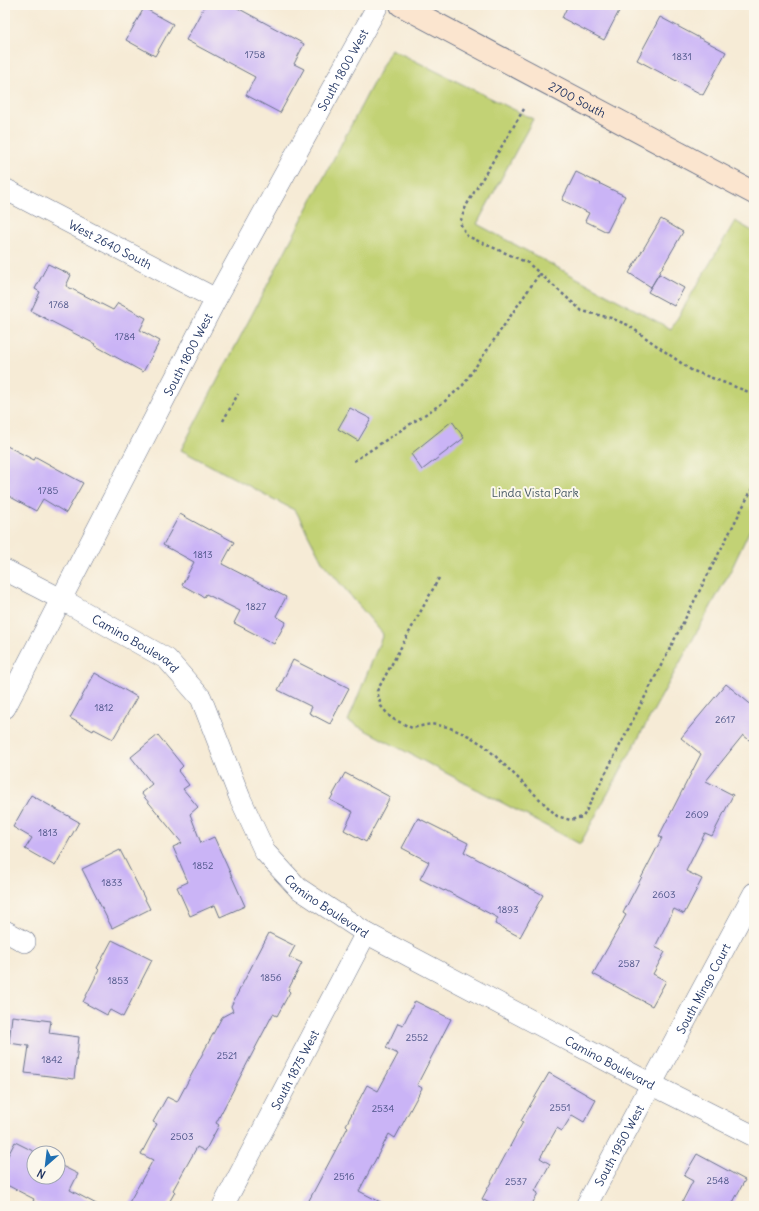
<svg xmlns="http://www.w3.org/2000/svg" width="759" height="1211" viewBox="0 0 759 1211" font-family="Delius,sans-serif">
<rect width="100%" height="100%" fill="#fbf7ec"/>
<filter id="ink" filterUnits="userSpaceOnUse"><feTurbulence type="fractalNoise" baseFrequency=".025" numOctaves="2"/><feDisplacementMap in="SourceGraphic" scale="8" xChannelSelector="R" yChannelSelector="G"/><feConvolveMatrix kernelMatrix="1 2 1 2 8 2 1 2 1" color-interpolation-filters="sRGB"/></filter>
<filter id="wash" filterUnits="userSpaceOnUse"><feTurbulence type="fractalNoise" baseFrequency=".012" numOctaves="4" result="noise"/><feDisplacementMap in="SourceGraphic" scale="16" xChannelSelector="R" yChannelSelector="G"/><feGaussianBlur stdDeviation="0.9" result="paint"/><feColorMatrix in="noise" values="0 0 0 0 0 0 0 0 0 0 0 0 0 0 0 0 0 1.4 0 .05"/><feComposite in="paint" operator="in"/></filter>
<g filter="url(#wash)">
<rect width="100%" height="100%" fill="#f6ebd6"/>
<path fill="#c2d275" stroke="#6e806a" d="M391 49 533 119 477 224 671 329 735 221 754 232V521L731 570 580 844 348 721 383 634 323 563 296 511 181 450Z"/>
<g id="blocks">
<path fill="#cab4f6" d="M205 5H232L304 44 294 64 304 69 280 113 246 95 255 77 186 40Z
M568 5H608L619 11 604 40 562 18Z
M144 8 173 24 155 56 126 40Z
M660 17 726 52 703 95 637 60Z
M576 172 625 196 607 232 585 221 589 213 562 200Z
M661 219 683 232 651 287 629 273Z
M48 264 71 275 66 286 113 310 118 303 146 318 140 330 160 341 143 372 94 345 95 344 31 311 40 292 35 289Z
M659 274 684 288 674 306 648 292Z
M350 408 371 419 358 441 338 429Z
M452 421 464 438 422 470 411 454Z
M5 445 34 460 36 457 83 483 66 513 43 499 36 511 5 494Z
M180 514 209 530 210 529 234 542 222 564 286 597 276 616 286 622 274 644 234 623 240 611 206 594 204 597 182 585 194 562 163 545Z
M293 660 349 688 330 724 309 713 312 707 278 690Z
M95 673 137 697 113 739 94 729 93 731 70 718Z
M726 684 754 707V744L743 735 706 781 733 795 712 836 705 833 686 871 702 879 684 914 674 909 655 947 665 952 653 974 666 981 652 1006 593 974 626 915 623 913 662 838 659 836 701 754 681 738Z
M158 735 183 766 178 771 189 785 183 789 198 807 190 814 201 843 214 837 245 906 220 917 215 905 190 916 177 887 188 882 173 847 182 843 141 793 152 784 131 757Z
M345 773 390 797 366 842 344 830 353 812 330 800Z
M31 795 79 822 55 866 25 849 32 838 13 827Z
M418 818 468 843 464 852 543 895 520 937 495 924 498 918 445 890 444 891 420 879 429 862 402 848Z
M120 850 150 909 112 928 82 869Z
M269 933 295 946 289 957 302 963 288 990 290 992 277 1016 273 1014 216 1123 219 1125 205 1151 197 1147 173 1190 175 1192 167 1206H127L153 1160 141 1154 157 1124 153 1122 167 1097 177 1102 222 1017 233 1011 231 1006Z
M112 940 152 960 123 1017 110 1010 107 1015 83 1002 99 970 97 968Z
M415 1001 451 1019 417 1085 422 1088 395 1138 389 1134 359 1191 388 1206H306L348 1127 346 1125 367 1085 378 1091 398 1054 386 1048 398 1023 403 1025Z
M12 1016 51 1021 49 1033 79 1037 74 1079 25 1073 29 1046 9 1043Z
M549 1073 596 1100 584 1122 572 1115 562 1131 557 1128 540 1158 550 1164 535 1191 538 1193 531 1206H495L482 1199 523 1122 521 1121Z
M15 1142 37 1153H34V1177H58V1164L78 1174 70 1190 100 1206H42L33 1201 34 1199 5 1184V1161Z
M697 1154 745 1180 731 1206H680L693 1181 684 1176Z"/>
</g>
</g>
<g filter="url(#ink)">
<use href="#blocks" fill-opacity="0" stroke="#687188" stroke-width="1"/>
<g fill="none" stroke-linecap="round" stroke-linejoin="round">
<defs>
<g id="street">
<path id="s1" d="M5 189 216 299"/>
<path id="s2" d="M5 570 61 599 167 659 201 698 240 798 265 852 298 888 366 933 651 1084 754 1136"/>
<path id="s3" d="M5 708 216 299 378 5"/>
<path d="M5 931 25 942"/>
<path id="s4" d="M223 1206 366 933"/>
<path id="s5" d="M586 1206 754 893"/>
</g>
<g id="secondary">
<path id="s6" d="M401 5 754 193"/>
</g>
</defs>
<use href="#street" stroke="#687188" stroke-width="22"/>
<use href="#secondary" stroke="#687188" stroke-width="24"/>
<path stroke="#687188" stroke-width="2.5" stroke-dasharray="3 3" stroke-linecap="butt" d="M524 109 466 206 460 223 467 236 528 263 582 311 611 318 628 325 691 370 754 394
M223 421 238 394
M354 461 444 402 463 385 540 273
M439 578 377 691 381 706 391 718 412 728 431 724 448 727 469 736 485 746 557 816 570 820 583 817 754 485"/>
<use href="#street" stroke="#fff" stroke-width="21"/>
<use href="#secondary" stroke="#fbe5cf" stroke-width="22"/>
</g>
</g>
<g text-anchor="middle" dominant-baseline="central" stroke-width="4" stroke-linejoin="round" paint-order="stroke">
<g font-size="10" fill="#475084">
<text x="255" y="54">1758</text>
<text x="682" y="56">1831</text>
<text x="59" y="304">1768</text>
<text x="125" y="336">1784</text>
<text x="48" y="490">1785</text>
<text x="203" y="554">1813</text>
<text x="256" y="606">1827</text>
<text x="104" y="707">1812</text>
<text x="725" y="719">2617</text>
<text x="697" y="814">2609</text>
<text x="48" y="832">1813</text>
<text x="203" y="865">1852</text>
<text x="112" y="882">1833</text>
<text x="664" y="894">2603</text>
<text x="508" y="909">1893</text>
<text x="629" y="963">2587</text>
<text x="271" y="977">1856</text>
<text x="118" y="980">1853</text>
<text x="417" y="1037">2552</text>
<text x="227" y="1055">2521</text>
<text x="52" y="1059">1842</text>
<text x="560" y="1107">2551</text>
<text x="383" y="1108">2534</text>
<text x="182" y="1136">2503</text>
<text x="344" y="1176">2516</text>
<text x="718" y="1180">2548</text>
<text x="516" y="1181">2537</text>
</g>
<g font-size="12" fill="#1b2f5e" stroke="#fbf7ec">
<text stroke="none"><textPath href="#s3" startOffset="722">South 1800 West</textPath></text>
<text stroke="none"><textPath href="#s6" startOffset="200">2700 South</textPath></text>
<text stroke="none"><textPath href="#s1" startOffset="119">West 2640 South</textPath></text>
<text stroke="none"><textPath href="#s3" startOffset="398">South 1800 West</textPath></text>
<text stroke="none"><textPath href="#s2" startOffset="150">Camino Boulevard</textPath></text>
<text stroke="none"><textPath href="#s2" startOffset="486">Camino Boulevard</textPath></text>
<text stroke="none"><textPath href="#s5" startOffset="247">South Mingo Court</textPath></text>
<text stroke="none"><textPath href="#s2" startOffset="810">Camino Boulevard</textPath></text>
<text stroke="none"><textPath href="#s4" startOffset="154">South 1875 West</textPath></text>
<text stroke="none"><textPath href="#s5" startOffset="69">South 1950 West</textPath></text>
</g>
<g font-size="12" fill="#455864" stroke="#fbf7ec">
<text x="535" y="492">Linda Vista Park</text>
</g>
</g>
<rect width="759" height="1211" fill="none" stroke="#fbf7ec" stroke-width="20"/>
<g transform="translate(46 1165) rotate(208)"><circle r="19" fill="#fbf7ec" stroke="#a1a7b3"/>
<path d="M0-3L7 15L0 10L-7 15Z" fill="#1f6fb2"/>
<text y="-6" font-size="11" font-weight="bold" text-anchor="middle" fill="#1b2f5e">N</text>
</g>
</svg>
